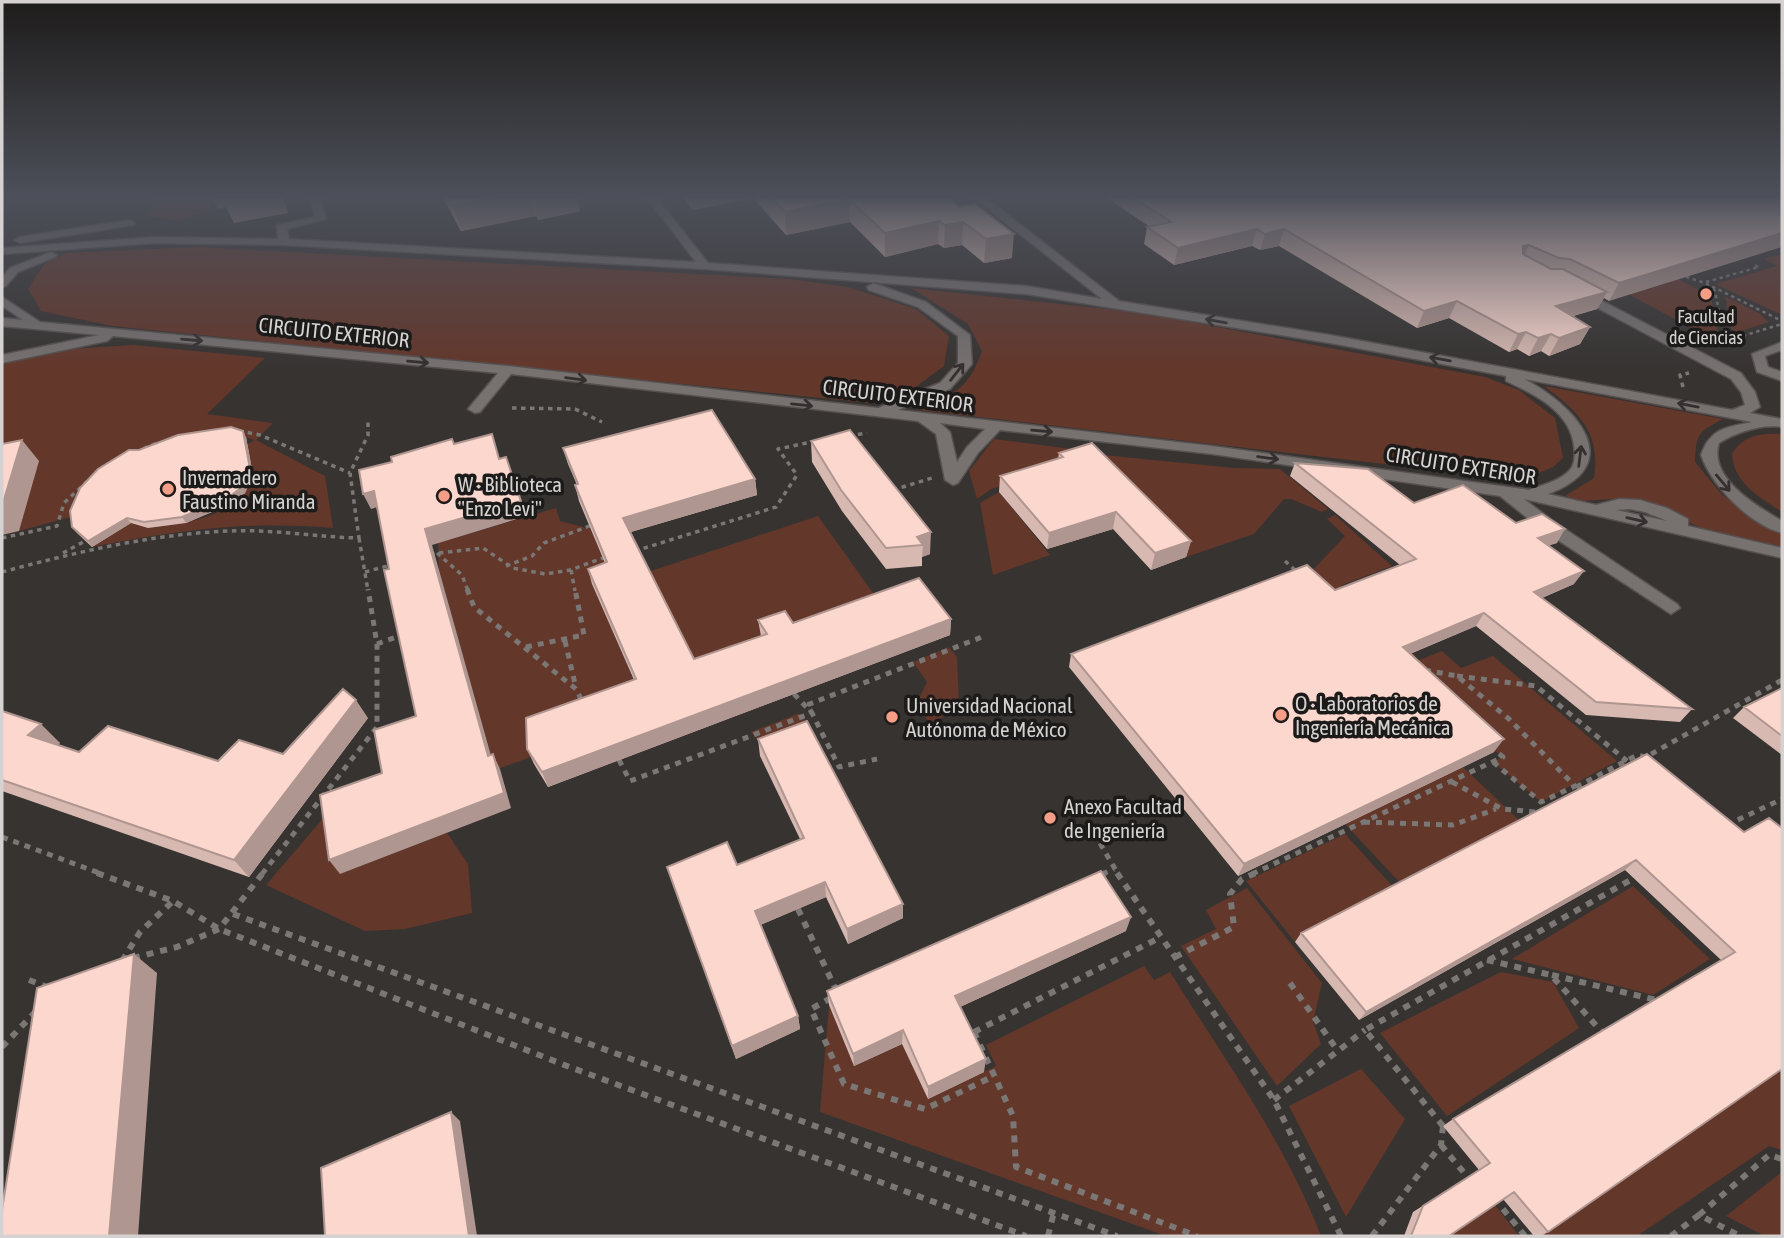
<svg xmlns="http://www.w3.org/2000/svg" width="1784" height="1238" viewBox="0 0 1784 1238" font-family="'Asap Condensed',sans-serif">
<rect width="100%" height="100%" fill="#373331"/>
<path fill="#64372b" d="M155 198H217L218 209 178 220 147 216Z
M196 247 789 279 848 287 916 309 949 336 944 366 917 386 871 403 112 326 41 311 28 289 44 264 66 253Z
M1782 254V315L1715 284 1777 266 1764 259Z
M1620 277 1645 290 1678 279 1711 296 1719 339 1708 337 1604 281Z
M911 288 1143 313 1485 377 1519 390 1555 418 1563 458 1553 467 1522 480 918 410C955 392 967 392 982 351L968 324Z
M1725 296 1760 314 1769 322 1732 334Z
M134 345 265 358 207 414 273 423 256 440 325 476 333 528C243 521 180 530 92 547L131 523C170 533 260 515 251 461L236 453 254 440 234 433 74 516 19 531 25 505 2 469V361L53 350Z
M1544 386 1723 419C1698 432 1696 434 1695 462L1722 495 1782 533V548L1699 527 1654 506 1626 498 1582 501 1565 496 1594 478C1601 431 1578 412 1544 386Z
M1782 434V512C1760 498 1733 482 1732 454 1743 435 1762 433 1782 434Z
M994 439 1095 452 1093 454 1234 468 1280 469 1328 509 1322 512 1291 499H1284L1254 534 1186 557 1089 459 991 489 977 499 969 471Z
M999 492 1050 555 993 575 980 503Z
M556 508 560 521 591 529 597 542 629 533 593 585 640 695 534 756 495 770 439 571 438 543Z
M1335 515 1392 566 1342 585 1344 592 1416 656 1402 661 1311 572 1345 536 1327 519Z
M818 516 883 607 697 675 648 572Z
M949 647 957 657 959 705 931 725 916 705 927 682 913 662Z
M1442 651 1461 668 1493 656 1617 761 1541 802 1493 762 1502 757 1402 667Z
M800 713 814 733 765 749 751 732Z
M1463 767 1522 823 1403 886 1345 824Z
M331 809 340 874 447 833 468 864 472 913 405 929 365 931 266 885Z
M1345 834 1396 890 1295 942 1246 881Z
M1633 886 1710 959 1653 995 1512 959Z
M1247 888 1322 983 1313 1022 1321 1044 1277 1086 1181 946 1216 929 1206 910Z
M1144 966 1154 980 1170 972C1223 1057 1285 1142 1321 1236H1166L820 1112 829 1005 854 1066 902 1044 928 1099 996 1066 986 1045Z
M1501 972 1553 982 1579 1028 1447 1116 1380 1033Z
M1782 1067V1150L1769 1146 1637 1236H1538Z
M1361 1069 1405 1119 1346 1217 1289 1106Z
M1782 1172V1236H1765L1726 1216Z
M1495 1205 1519 1236H1448Z"/>
<g fill="none" stroke-linecap="round" stroke-linejoin="round">
<defs>
<path id="minor" d="M310 198H320L326 219 287 229 289 239 696 262 647 198H657L708 263 1026 286 1102 299 974 198H986L1119 301 1330 335 1732 410 1745 405 1741 392 1731 379 1575 296 1573 293 1579 289 1741 373 1755 392 1760 407 1750 413 1782 419V427C1762 424 1737 432 1719 443 1708 478 1757 506 1782 521V533C1750 525 1711 485 1701 455 1710 428 1727 427 1752 422L1524 379C1574 404 1630 464 1548 494L1596 505 1619 499 1640 500 1667 508 1688 519V526L1782 548V558L1524 499 1553 521 1677 604 1680 608 1671 614 1541 529 1500 496 1212 454 1000 430 978 453 958 483 953 485 945 480 936 434 918 421 511 374 480 412 475 413 468 409 498 373 113 336 107 341 2 363V355L99 335 2 326V318L23 320 2 306V297L40 322 508 366 878 408 940 383 958 363V336L918 307 869 290 867 287 873 283 926 302 970 335 972 364 950 389 898 410 1212 446 1529 490C1542 485 1564 480 1572 467 1575 461 1575 452 1574 446 1570 411 1534 394 1506 381V376L1330 343 1026 294 705 269 284 245 155 243 2 254V248L155 237 278 239 277 225 315 217ZM940 423 985 429 967 447 957 462 950 432ZM1630 509 1645 512 1667 521 1616 510Z
M130 220 135 223 134 225 20 243 14 240 20 237Z
M51 252 57 255 55 257 18 272 6 286 2 287V277L10 268Z
M1782 342V350L1765 356 1768 367 1782 372V381L1757 372 1752 354Z"/>
</defs>
<use href="#minor" stroke="#565150" stroke-width="3"/>
<path stroke="#7a7775" stroke-width="2.5" stroke-dasharray="3.5 3.5" stroke-linecap="butt" d="M1686 277 1705 283 1782 321
M1706 282 1759 267 1754 265
M1714 288 1726 342
M1716 344 1782 324"/>
<path stroke="#7a7775" stroke-width="3.5" stroke-dasharray="4.5 4.5" stroke-linecap="butt" d="M1683 387 1680 375 1689 373
M512 408 575 409 602 422
M230 429 260 435 350 473
M849 436 867 433
M135 452 160 442
M893 490 932 478
M2 538 57 526 64 503 94 475
M359 538 368 591
M635 551 776 507 797 475 778 449 816 441
M63 553 85 541
M437 553 462 575 468 591
M430 554 483 548 513 568 545 574 570 570 606 557
M1285 561 1297 572
M506 566 532 556 544 543 595 524
M571 570 575 591
M2 572C77 552 152 534 230 531 273 529 316 537 359 538L350 473 368 435V420
M365 572 391 565"/>
<path stroke="#7a7775" stroke-width="5" stroke-dasharray="6 6" stroke-linecap="butt" d="M467 589 474 607 576 689 582 701
M565 641 576 688
M377 644 402 635
M526 647 584 635 575 589
M1425 670 1457 676 1509 719 1575 786 1541 802 1493 762
M1457 676 1536 686 1627 761
M794 694 812 713 839 767 877 759
M619 760 630 781 812 713 807 705 982 637
M1452 782 1502 809 1536 812
M1576 787 1637 755 1646 757 1782 680
M1364 822 1453 825 1496 809
M1727 825 1782 799
M1094 833 1118 874
M2 837 102 874
M262 874 377 727V644L368 589
M1102 874 1114 869
M1252 874 1503 757 1491 747"/>
<path stroke="#7a7775" stroke-width="6" stroke-dasharray="7 7" stroke-linecap="butt" d="M97 873 173 901 219 929 567 1066 1026 1236
M1117 873 1274 1100 1341 1236
M1099 876 1106 873
M798 909 837 992
M233 914 1117 1236
M1175 957 1234 927 1230 894 1242 879 1256 873
M133 958 177 947 219 929 263 873
M1487 960 1551 975 1602 1032
M122 961 140 932 173 901
M1552 975 1656 1000
M29 980 47 987
M1290 983 1338 1051
M831 998 811 1009 844 1084 925 1109 994 1076
M974 1032 1013 1116 1016 1167 1197 1236
M974 1032 1161 937
M2 1047 37 1010
M1274 1100 1365 1030
M1443 1126 1365 1030 1634 878
M1441 1145 1470 1180
M1494 1198 1525 1236
M1699 1215 1769 1155 1782 1159
M1048 1236 1054 1212
M1372 1236 1441 1145 1443 1126 1449 1123
M1671 1236 1699 1215 1740 1236"/>
<use href="#minor" fill="#777170" fill-rule="evenodd"/>
</g>
<path fill="#d8b9b1" d="M443 198H577L580 211 538 220 536 216 461 231Z
M684 198H751L693 210Z
M753 198H949L1012 258 984 263 962 245 944 248 938 244 885 257 850 222 786 235Z
M1107 198H1782L1609 301 1604 298 1597 309 1573 316 1590 327 1580 344 1549 356 1541 351 1529 356 1517 349 1509 352 1449 318 1417 328 1279 246 1260 250 1252 246 1174 265 1144 244 1147 227H1150Z
M850 430 930 554 922 557V566L886 569 842 511 812 462 811 441Z
M246 437 253 475 245 493 233 503 186 523 148 528 131 523 92 547 77 533 72 527 139 450Z
M563 448 755 479 757 495 631 532 694 659 761 636 758 620 793 623 951 619 950 635 548 787 534 764 527 749 634 680 592 584 588 569 605 563 579 501 575 485H577L568 464Z
M1059 453 1191 541 1186 557 1151 570 1113 529 1047 549 999 492 1000 476 1058 459Z
M1295 463 1414 503 1516 523 1557 543 1548 545 1574 584 1542 598 1692 709 1680 722 1586 715 1476 626 1410 654 1494 752 1238 876 1069 667 1071 654 1335 590 1400 565 1290 476Z
M1782 688V755L1733 718 1744 707Z
M2 711 60 743 57 745 79 752 218 761 283 754 368 718 249 877 2 791Z
M758 739 903 918 848 944 826 897 760 925 798 1016 800 1029 736 1059 667 867 737 865 800 839 760 756Z
M1744 832 1782 1069 1548 1232 1541 1236H1534L1503 1199 1449 1236H1404L1413 1212 1479 1170 1443 1126 1453 1119 1721 960 1625 870 1359 1020 1295 942 1301 933Z
M1126 931 960 1007 984 1072 928 1099 902 1044 854 1066 829 1005 827 991Z"/>
<path fill="#b09690" d="M213 198H284L288 213 234 223 226 207 218 209Z
M490 198H531L536 216 461 231 453 206Z
M533 198H577L580 211 538 220Z
M692 198H751L693 210Z
M849 199 850 222 786 235 785 212Z
M939 221 938 244 885 257V233Z
M963 222 962 245 944 248 945 225Z
M1257 229 1252 246 1174 265 1178 248Z
M1284 229 1279 246 1260 250 1265 234Z
M1782 233V247L1609 301 1619 283Z
M1014 234 1012 258 984 263 986 239Z
M1529 245 1521 262 1523 246Z
M1607 292 1597 309 1547 324 1556 306Z
M1457 301 1449 318 1417 328 1424 311Z
M1590 327 1580 344 1549 356 1559 338Z
M1526 332 1517 349 1509 352 1518 334Z
M1551 334 1541 351 1529 356 1538 338Z
M243 431 246 437 253 475 245 493 233 503 186 523 182 517Z
M22 440 39 461 19 531 2 535V506Z
M755 479 757 495 627 533 623 518Z
M374 491 381 506 371 509 363 494Z
M521 501 527 516 432 545 495 770 488 756 425 529Z
M1116 512 1113 529 1047 549 1049 533Z
M127 518 131 523 92 547 88 541Z
M1565 529 1557 543 1530 552 1538 538Z
M931 532 930 554 922 557 923 545 917 537Z
M1191 541 1186 557 1151 570 1155 553Z
M1584 571 1574 584 1525 605 1534 592Z
M1484 613 1476 626 1395 660 1403 647Z
M951 619 950 635 548 787 542 772Z
M356 700 368 718 249 877 234 860Z
M41 724 60 743 47 754 28 735Z
M1504 739 1494 752 1238 876 1244 864Z
M493 754 500 769 511 808 340 874 329 860Z
M1636 860 1625 870 1359 1020 1366 1012Z
M825 882 826 897 758 926 755 911Z
M903 904V918L848 944 847 929Z
M1131 917 1126 931 953 1010 955 996Z
M134 954 157 973 138 1236H109Z
M798 1016 800 1029 736 1059 732 1046Z
M903 1030 902 1044 854 1066 853 1054Z
M986 1059 984 1072 928 1099V1087Z
M451 1112 460 1121 477 1236H469Z"/>
<path fill="#fbd7ce" stroke="#b09690" stroke-width="2" d="M449 198H490L453 206Z
M772 198H949L959 207 975 204 1014 234 986 239 963 222 945 225 939 221 885 233 849 199 785 212Z
M1134 198H1782V233L1619 283 1570 259 1559 258 1529 245 1523 246V254L1551 269H1563L1607 292 1556 306 1590 327 1559 338 1551 334 1538 338 1526 332 1518 334 1457 301 1424 311 1284 229 1265 234 1257 229 1178 248 1147 227 1171 222Z
M712 410 755 479 623 518 694 659 767 634 758 620 785 611 793 623 919 578 951 619 542 772 527 749 526 718 636 679 588 569 607 562 575 485 578 484 563 448Z
M231 427 243 431 250 469 241 488 229 497 182 517 144 522 127 518 88 541 72 527 70 511 80 488 98 469 129 450H139L178 435Z
M850 430 931 532 917 537 923 545 886 548 841 490 811 441Z
M492 434 499 459 506 457 521 501 425 529 488 756 493 754 504 793 329 860 320 795 382 773 374 730 416 716 384 570 389 569 374 491 363 494 359 470 392 462 391 457 452 439 454 444Z
M22 440 2 506V444Z
M1092 443 1191 541 1155 553 1116 512 1049 533 1000 476 1063 457 1059 453Z
M1295 463 1368 469 1414 503 1463 485 1516 523 1542 514 1565 529 1538 538 1584 571 1534 592 1692 709 1596 702 1484 613 1403 647 1504 739 1244 864 1071 654 1307 565 1335 590 1416 559Z
M1782 688V736L1744 707Z
M343 689 356 700 234 860 2 780V711L41 724 28 735 79 752 108 726 218 761 239 740 283 754Z
M807 721 903 904 847 929 825 882 755 911 798 1016 732 1046 667 867 727 842 737 865 804 838 758 739Z
M1647 754 1744 832 1769 818 1782 828V1069L1548 1232 1514 1192 1449 1236H1411L1423 1206 1490 1163 1453 1119 1735 952 1636 860 1366 1012 1301 933Z
M1101 871 1131 917 955 996 986 1059 928 1087 903 1030 853 1054 827 991Z
M134 954 109 1236H2V1210L37 988Z
M451 1112 469 1236H325L321 1168Z"/>
<defs><path id="oneway-shaft" d="M-6 0H5M1.5-3L5.5 0L1.5 3" fill="none" stroke-width="1.6" stroke-linecap="round" stroke-linejoin="round" transform="scale(1.75)"/></defs>
<g stroke="#343030">
<use href="#oneway-shaft" transform="translate(1216 321) rotate(-170)"/>
<use href="#oneway-shaft" transform="translate(192 340) rotate(5)"/>
<use href="#oneway-shaft" transform="translate(1440 359) rotate(-170)"/>
<use href="#oneway-shaft" transform="translate(418 362) rotate(5)"/>
<use href="#oneway-shaft" transform="translate(957 372) rotate(-52)"/>
<use href="#oneway-shaft" transform="translate(576 379) rotate(7)"/>
<use href="#oneway-shaft" transform="translate(802 405) rotate(6)"/>
<use href="#oneway-shaft" transform="translate(1688 405) rotate(-169)"/>
<use href="#oneway-shaft" transform="translate(1042 431) rotate(5)"/>
<use href="#oneway-shaft" transform="translate(1580 456) rotate(-83)"/>
<use href="#oneway-shaft" transform="translate(1268 458) rotate(8)"/>
<use href="#oneway-shaft" transform="translate(1723 483) rotate(50)"/>
<use href="#oneway-shaft" transform="translate(1637 520) rotate(13)"/>
</g>
<linearGradient id="sky" x2="0" y2="1"><stop stop-color="#1e1c1b"/><stop offset="0.53" stop-color="#4d505a"/><stop offset="1" stop-color="#4d505a" stop-opacity="0"/></linearGradient>
<rect width="1784" height="371" fill="url(#sky)"/>
<g fill="#f49e88" stroke="#1d1b1a" stroke-width="2.5">
<circle cx="1706" cy="294" r="7"/>
<circle cx="168" cy="489" r="7"/>
<circle cx="444" cy="496" r="7"/>
<circle cx="1281" cy="715" r="7"/>
<circle cx="892" cy="717" r="7"/>
<circle cx="1050" cy="818" r="7"/>
</g>
<g text-anchor="middle" dominant-baseline="central" stroke-width="7" stroke-linejoin="round" paint-order="stroke">
<g font-size="18" fill="#d5d2d1" stroke="#1d1b1a">
<text x="1706" y="316">Facultad<tspan x="1706" dy="21">de Ciencias</tspan></text>
</g>
<g font-size="21" fill="#d5d2d1" stroke="#1d1b1a">
<text transform="translate(334 332) rotate(6)">CIRCUITO EXTERIOR</text>
<text transform="translate(898 395) rotate(7)">CIRCUITO EXTERIOR</text>
<text transform="translate(1461 465) rotate(9)">CIRCUITO EXTERIOR</text>
</g>
<g font-size="21" fill="#d5d2d1" stroke="#1d1b1a" text-anchor="start">
<text x="182" y="477">Invernadero<tspan x="182" dy="24">Faustino Miranda</tspan></text>
<text x="458" y="484">W - Biblioteca<tspan x="458" dy="24">"Enzo Levi"</tspan></text>
<text x="1295" y="703">O - Laboratorios de<tspan x="1295" dy="24">Ingeniería Mecánica</tspan></text>
<text x="906" y="705">Universidad Nacional<tspan x="906" dy="24">Autónoma de México</tspan></text>
<text x="1064" y="806">Anexo Facultad<tspan x="1064" dy="24">de Ingeniería</tspan></text>
</g>
</g>
<rect width="1784" height="1238" fill="none" stroke="#d5d2d1" stroke-width="7"/>
</svg>
